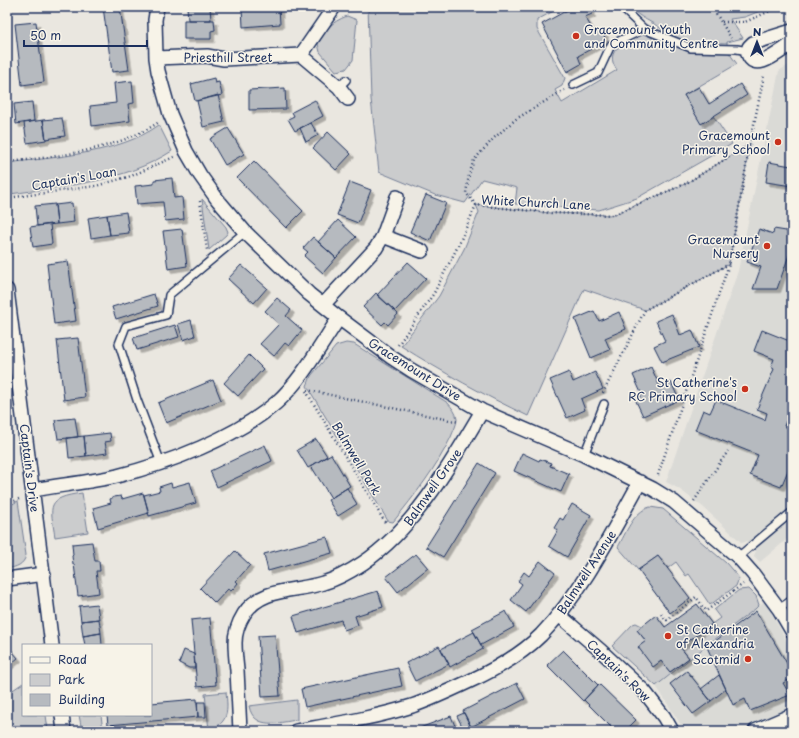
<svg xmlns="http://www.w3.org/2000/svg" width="799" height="738" viewBox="0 0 799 738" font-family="'Playpen Sans',sans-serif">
<defs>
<filter id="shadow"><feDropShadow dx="3.5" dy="3.5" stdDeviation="0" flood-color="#0004"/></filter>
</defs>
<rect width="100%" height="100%" fill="#eae7e0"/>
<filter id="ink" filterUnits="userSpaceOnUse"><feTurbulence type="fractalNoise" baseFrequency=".025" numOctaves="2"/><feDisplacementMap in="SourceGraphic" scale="8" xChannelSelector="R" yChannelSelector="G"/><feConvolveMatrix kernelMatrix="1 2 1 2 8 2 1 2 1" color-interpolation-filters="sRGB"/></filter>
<g filter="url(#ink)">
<path fill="#dadad6" d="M792 63V535L760 562 754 556 756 550 747 541 742 543 703 507 679 489 666 482 738 271 779 71Z
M765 601 792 651V731H685L656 686Z"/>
<path fill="#cbcccd" stroke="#737e96" d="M368 7H561L537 20V29L565 78 562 86 555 90 562 103 617 70C602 50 627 41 643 33L652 38 664 31C654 22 638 18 631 7H770L745 17 730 19 743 38 727 42V50L737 64 684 95 701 123 714 117 732 144 637 198 599 210 515 204 517 188 482 179 465 203 435 195 379 172 371 99Z
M347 16 357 20 353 60 346 69 336 71 320 52 318 44C327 28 330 23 347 16Z
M159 125 172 151C124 182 66 186 10 194L7 173V163C55 157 119 154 159 125Z
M750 144 729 264 645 310 584 289 528 416C484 395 442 372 401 346L439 296 464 249 479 212 476 205 550 213 613 215 685 184Z
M202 199 226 227 228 232 226 235 209 250Z
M346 343 354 344 448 403C452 408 456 412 457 419 457 425 453 431 451 437 436 468 415 495 393 522L388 521 307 386 311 376 336 346Z
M82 493 88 532 55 537C50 505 46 498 82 493Z
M18 501 26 555C24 565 16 567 7 569V507Z
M650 507 663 509 726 563 739 578 736 586 710 605 689 574 686 576 676 562 668 568 658 556 638 570 618 547C626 533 633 512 650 507Z
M749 589 756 596 759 605 755 609 706 646 656 686 612 646 633 624 636 623 642 626 637 630 646 641 653 667 661 661 670 672 689 658 680 647 720 618 714 610 739 590Z
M23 683V715H46L48 730 7 731V694Z
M226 692C228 711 229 723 209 730L205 694Z
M297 700V720C280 722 254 731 249 706Z
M79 715H101L103 731H82Z"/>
<path fill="#b6babf" stroke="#1b2f5e" filter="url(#shadow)" d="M103 7H120L129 70 112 72Z
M187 7H210L211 20H188Z
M242 7H279L280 24 243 27Z
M573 7H591L592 14 585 17 595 33 598 31 605 33 604 40 602 43 578 56 581 64 567 72 542 24Z
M184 20H214L215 30 211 31V39H184Z
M36 22 44 82 22 85 15 24Z
M214 78 215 83 219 82 222 95 195 101 191 84Z
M132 81 134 103 128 104 130 121 92 126 90 106 116 103 114 83Z
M740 84 747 95 701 124 684 95 699 87 709 104Z
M285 88 286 109 249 110V90Z
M218 95 224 122 203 127 197 101Z
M315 100 323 116 295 131 288 119 294 116 292 112Z
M32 102 34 121 16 124 14 104Z
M62 118 65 136 46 139 43 120Z
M43 120 46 140 27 143 24 123Z
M311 123 318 135 306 142 300 128Z
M228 128 244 154 225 165 210 139Z
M328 132 351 154 336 170 313 148Z
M792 159V186L766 182 769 162 791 166Z
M254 161 303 211 286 228 237 178Z
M172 178 174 198 182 197 184 219 165 221 163 202 137 204 135 186 154 184V180Z
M350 182 371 190 358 223 337 215Z
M426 195 446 203 430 241 410 232Z
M72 203 74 222 57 224 55 205Z
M55 204 57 224 37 226 35 206Z
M126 212 129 233 110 235 107 215Z
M107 215 110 235 91 238 88 218Z
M338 220 356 237 336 258 318 242Z
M50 224 52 244 33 247 30 227Z
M182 229 187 266 168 269 163 231Z
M759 229 773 234 774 229 792 232V256L789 255 777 289H753L761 267 747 262Z
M313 237 336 258 323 273 304 256 308 252 303 248Z
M68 261 76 321 54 324 47 264Z
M408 262 426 278 395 311 377 295Z
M241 265 267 288 254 303 228 279Z
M376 293 398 314 388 325 385 322 382 325 363 307Z
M154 294 158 306 116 319 112 307Z
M277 298 291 310 286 316 302 330 289 346 285 343 274 356 260 344 279 324 265 311Z
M594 311 599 321 619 312 626 329 605 338 610 350 591 358 575 319Z
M672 314 680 335 692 330 699 347 662 362 654 346 665 341 656 321Z
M191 320 195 336 183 340 178 324Z
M175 325 179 337 137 350 133 338Z
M762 330 792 342V424L786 421 784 426 792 430V469L789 468 781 487 750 475 758 455 695 430 703 410 710 413 716 400 765 420 767 413 757 409 774 369 771 367 774 359 754 351Z
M78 338 85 397 64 400 57 340Z
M249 355 263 369 238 396 224 383Z
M651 367 660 387 671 382 679 400 643 416 635 399 642 395 633 375Z
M569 372 573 382 595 372 603 389 581 399 585 410 567 418 550 380Z
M213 380 221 400 166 423 158 403Z
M75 418 78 437 58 439 55 420Z
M110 433 111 441 105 442 107 453 86 456 84 436Z
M84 436 86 456 69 458 67 438Z
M316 439 327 456 308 468 297 450Z
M265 445 272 461 217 487 210 471Z
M522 453 539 461 540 459 551 463 550 466 569 474 561 492 514 471Z
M331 454 350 486 331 498 311 466Z
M479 463 495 473 443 557 426 547Z
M190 482 196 503 149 516 144 495 160 491 159 487 171 483 172 487Z
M347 488 357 504 338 516 328 500Z
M143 493 149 513 98 528 93 508 111 503 110 499 114 497 121 496 122 499Z
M572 504 591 515 567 557 549 546 558 530 554 528 560 518 563 520Z
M327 537 332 553 268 571 264 554Z
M92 542 95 561H99L100 571H96L99 593 78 596 74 564H73L72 556 73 555 72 544Z
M235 551 250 565 236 581 238 583 234 588 231 591 228 589 215 603 200 588Z
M416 554 428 568 398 592 386 577Z
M658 556 690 598 670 613 638 570Z
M540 561 555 573 526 612 511 600 522 584 518 581 524 572 529 576Z
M378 591 383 607 355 616 358 625 344 630 341 620 298 633 293 616Z
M97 604 99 619 81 621 79 606Z
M697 604 712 624 680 647 689 658 670 672 661 661 653 667 638 647 646 641 637 630 656 615 665 627Z
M506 611 514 627 481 645 472 629Z
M756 611 792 672V678L783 683 790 695 750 711 745 699 733 705 707 647Z
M210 618 216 685 197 687 191 620Z
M99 619 101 633 83 636 81 621Z
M474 632 483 649 450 667 441 649Z
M101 633 102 645H85L83 636Z
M275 635 280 696 262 697 258 636Z
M7 645 18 658 7 667Z
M439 646 449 664 415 681 406 663Z
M184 650 194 654 195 668H189L179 663Z
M563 650 598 685 583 701 547 665Z
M398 668 402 686 305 707 301 689Z
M687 671 711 701 693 714 670 684Z
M719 675 726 689 711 701 701 689Z
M517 683 525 699 471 727 463 711Z
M599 684 636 720 625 731H615L584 700Z
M197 699 198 717 108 725 107 715H151V703Z
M197 702H205L206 717H198Z
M464 713 471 727 464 730 457 716Z
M451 716 457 731H411L425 726Z"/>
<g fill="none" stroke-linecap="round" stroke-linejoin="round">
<defs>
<path id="lane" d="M623 9 644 29 691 48 737 49 748 51
M573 85 598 73 611 45 644 29
M339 87 346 80
M584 455 604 404
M161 463 137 400 119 344 126 326 166 315 169 295 245 232
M738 557 792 512
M779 609 792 600"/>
<path id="street" d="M157 7 155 20 156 58 158 71 170 114 186 151 200 175 217 199 245 232 309 294 339 318 391 357 411 370 482 411 584 455 653 489 674 502 738 557 753 574 779 609 792 631
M334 7 301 55 339 87 348 99
M792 31 753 43 749 47 748 54C755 74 781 50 792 44
M156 58 207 56 224 59 301 55
M383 236 422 251
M7 290 52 645
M323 305 376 248 383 236 397 197
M33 490C61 485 90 482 117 476 169 463 235 438 276 403 301 381 320 346 339 318
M7 579 44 574
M559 615 601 651 644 691 664 717 672 731
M62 715 64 731
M240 731C239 711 238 691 237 670 236 661 235 652 235 643 235 633 239 622 244 614 261 587 296 592 323 583 337 579 351 571 363 563 414 529 452 462 482 411
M296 731C335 724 374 718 412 706 432 699 451 690 470 681 496 669 521 655 541 635 583 591 611 534 640 482
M755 731 792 715"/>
</defs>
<use href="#lane" stroke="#1b2f5e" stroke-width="10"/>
<use href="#street" stroke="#1b2f5e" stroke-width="16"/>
<path stroke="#1b2f5e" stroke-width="2.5" stroke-dasharray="1 3" stroke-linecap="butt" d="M712 7 731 38
M722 22H745L779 7
M7 162C56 157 118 150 159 122
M7 198 96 186 131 176 174 157
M200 201 207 250
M476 205 466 193 469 175 474 160 494 138 516 119 564 90
M398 345 434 293 459 244 476 205 550 213 613 215 685 184 750 144
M307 390 459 422
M306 391 386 524
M603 393 645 310 729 264
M658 475 729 264 750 144 764 75
M694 501 728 451
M7 504 19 499
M661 614 667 620 696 597 706 611 743 584"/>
<use href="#lane" stroke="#f7f3e8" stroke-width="7"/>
<use href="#street" stroke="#f7f3e8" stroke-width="13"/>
</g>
</g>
<g fill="#c8321e" stroke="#f7f3e8" stroke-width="1.5">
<circle cx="576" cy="36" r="4"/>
<circle cx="778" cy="142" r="4"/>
<circle cx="767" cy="246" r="4"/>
<circle cx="745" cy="389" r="4"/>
<circle cx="668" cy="636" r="4"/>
<circle cx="748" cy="659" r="4"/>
</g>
<g text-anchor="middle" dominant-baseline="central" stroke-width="3" stroke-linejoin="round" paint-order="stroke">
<g font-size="12" fill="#1b2f5e" stroke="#f7f3e8" text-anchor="end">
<text x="584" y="29" text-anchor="start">Gracemount Youth<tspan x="584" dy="14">and Community Centre</tspan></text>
<text x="770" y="135">Gracemount<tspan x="770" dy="14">Primary School</tspan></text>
<text x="759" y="239">Gracemount<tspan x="759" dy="14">Nursery</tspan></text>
<text x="737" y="382">St Catherine's<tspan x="737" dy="14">RC Primary School</tspan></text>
<text x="676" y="629" text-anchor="start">St Catherine<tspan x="676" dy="14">of Alexandria</tspan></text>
<text x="740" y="659">Scotmid</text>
</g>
<g font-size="12" fill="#1b2f5e" stroke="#f7f3e8">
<text x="228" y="57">Priesthill Street</text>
<text transform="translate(74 178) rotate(-10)">Captain's Loan</text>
<text transform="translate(536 202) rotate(3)">White Church Lane</text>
<text transform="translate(415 369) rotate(32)">Gracemount Drive</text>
<text transform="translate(357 458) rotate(59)">Balmwell Park</text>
<text transform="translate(30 468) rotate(83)">Captain's Drive</text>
<text transform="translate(432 487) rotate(-55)">Balmwell Grove</text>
<text transform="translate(586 572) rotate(-57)">Balmwell Avenue</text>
<text transform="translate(619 670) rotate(44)">Captain's Row</text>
</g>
</g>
<rect width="799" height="738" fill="none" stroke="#f7f3e8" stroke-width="24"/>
<rect x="12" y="12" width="775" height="714" fill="none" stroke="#1b2f5e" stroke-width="1.5" filter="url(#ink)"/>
<rect x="22" y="644" width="130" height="72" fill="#f7f3e8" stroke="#9fa5b1"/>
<rect x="30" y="657" width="20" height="6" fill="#f7f3e8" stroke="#9fa5b1"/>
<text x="58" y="664" font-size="12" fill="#1b2f5e">Road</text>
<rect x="30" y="674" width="20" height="12" fill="#cbcccd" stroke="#9fa5b1"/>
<text x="58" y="684" font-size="12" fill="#1b2f5e">Park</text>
<rect x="30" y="694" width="20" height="12" fill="#b6babf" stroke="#9fa5b1"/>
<text x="58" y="704" font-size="12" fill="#1b2f5e">Building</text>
<g transform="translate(757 42)" stroke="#f7f3e8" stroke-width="3" paint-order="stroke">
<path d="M0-3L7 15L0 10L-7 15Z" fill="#1b2f5e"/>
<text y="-6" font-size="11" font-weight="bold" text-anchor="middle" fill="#1b2f5e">N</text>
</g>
<path d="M24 40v6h123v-6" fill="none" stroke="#1b2f5e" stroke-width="2"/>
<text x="30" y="40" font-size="12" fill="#1b2f5e" stroke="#f7f3e8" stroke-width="3" paint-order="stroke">50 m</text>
</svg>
